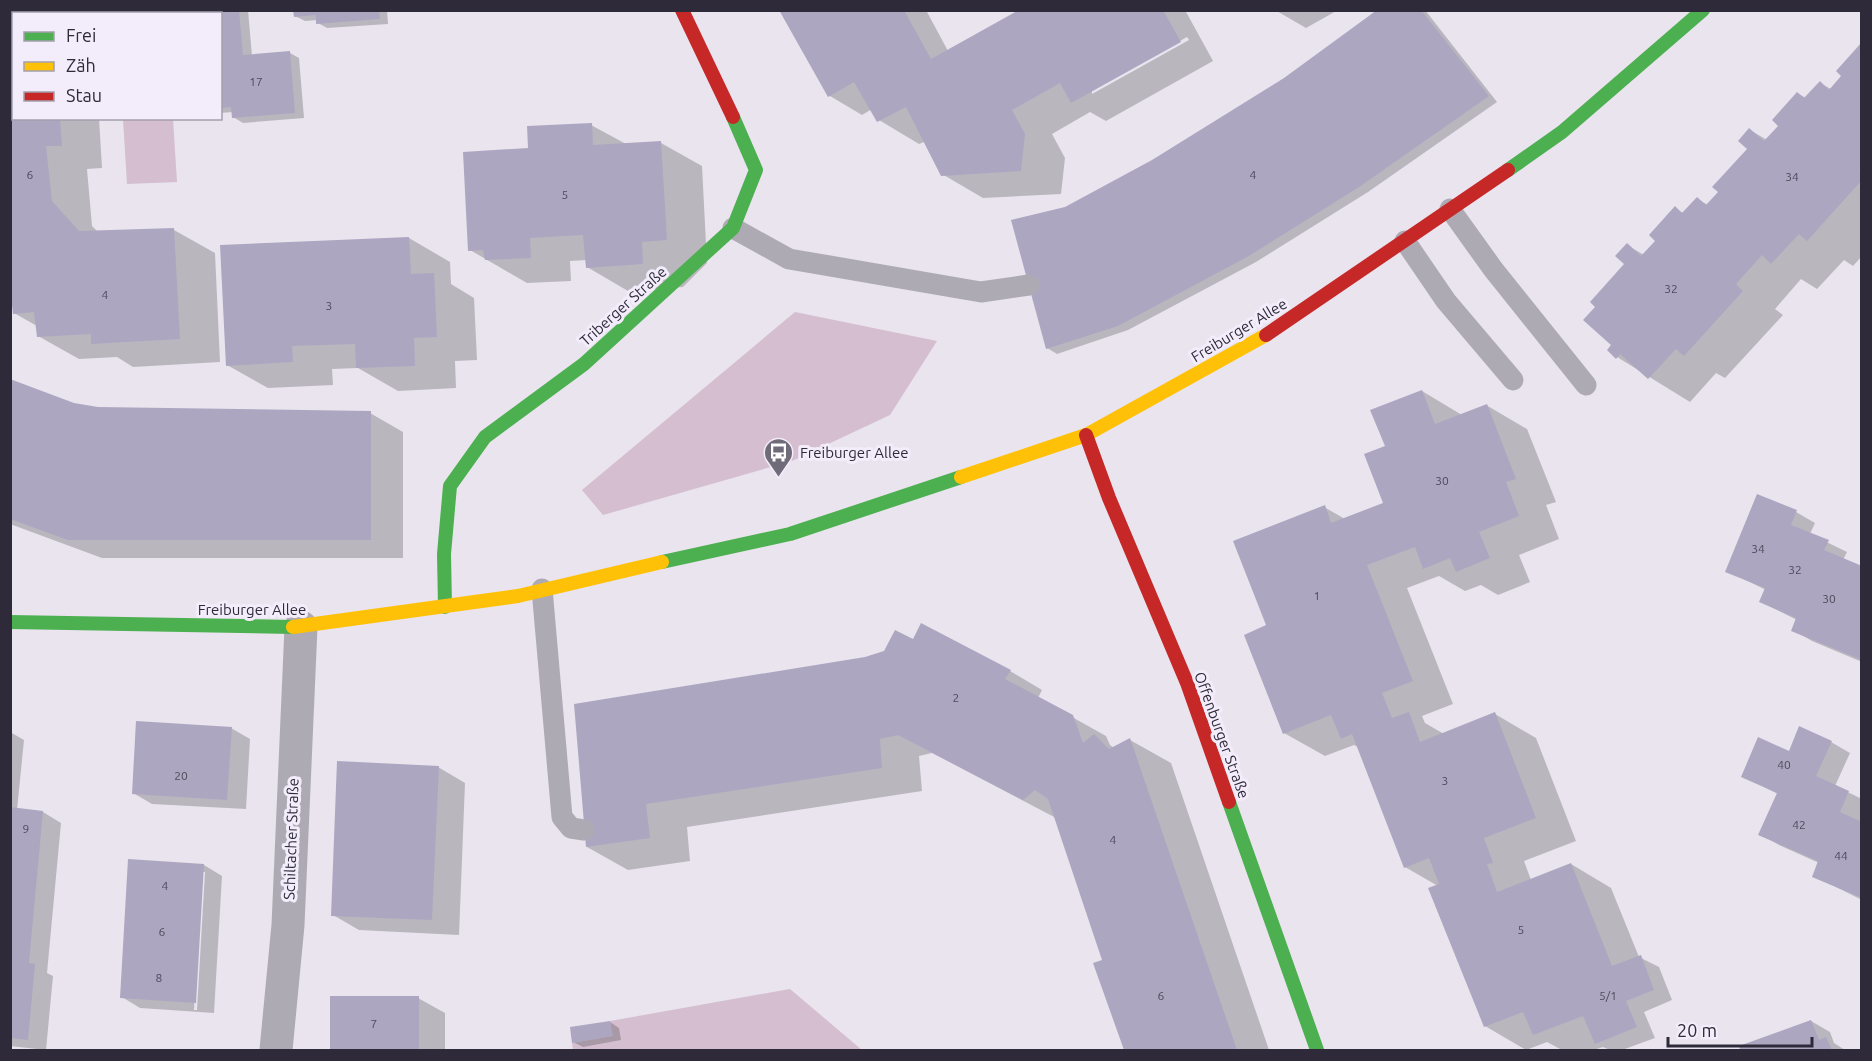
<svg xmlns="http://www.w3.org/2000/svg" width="1872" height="1061" viewBox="0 0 1872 1061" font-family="Ubuntu,sans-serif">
<rect width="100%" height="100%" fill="#e9e4ee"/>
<path fill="#d4bed0" d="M117 11H167V13H117Z
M123 119H173L177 182 127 184Z
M795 312 937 341 890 415 792 461 603 515 582 490Z
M790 989 862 1050H573L572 1043 612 1036 610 1021Z"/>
<path fill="#0003" fill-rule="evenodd" d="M10 10H67V14H14V118H99L102 168 87 169 92 226 98 232 174 230 215 253 220 362 133 367 117 357 79 359 38 336 37 326 14 313 13 303 10 302Z
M203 10H248L252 56 290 53 299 58 304 118 243 123 233 117V112L220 113V14Z
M295 10H387L388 24 327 28 318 23V20L305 21 295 16Z
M781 10H926L948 51 1022 10H1185L1213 61 1106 121 1090 112 1052 134 1065 158 1061 194 983 198 942 174 924 142 919 144 879 120 872 109 862 115 830 96ZM1187 37 1189 40 1092 94V91Z
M1275 10H1338L1306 28Z
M1380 10H1425L1497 102 1368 192 1256 262 1128 330 1057 354 1047 348 1065 209 1153 161 1285 79Z
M1862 45V256L1853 266 1844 260 1817 289 1801 279 1775 309 1783 315 1725 378 1716 373 1690 402 1617 357 1609 350 1613 345 1597 307 1626 264 1627 245 1644 255 1657 241 1675 208 1683 213 1697 199 1708 205 1720 192 1749 149 1750 130 1767 140 1780 126 1797 93 1806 98 1820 83 1831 89 1843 76Z
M591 125 626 144 661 143 702 166 707 263 683 287 628 291 587 267V260L570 261 571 281 527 283 470 250 530 149Z
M409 238 450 262 451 284 474 298 477 360 455 361 456 388 398 391 358 368 332 369 333 385 268 388 227 365Z
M10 381 74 404 98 409 370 413 403 432V558H102L10 524Z
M1422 391 1462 415 1486 405 1527 429 1556 502 1546 505 1559 539 1519 555 1530 582 1498 595 1481 585 1465 591 1439 576 1407 588 1453 704 1422 716 1425 723 1444 734 1495 714 1536 738 1576 841 1524 861 1531 880 1571 864 1611 888 1639 957 1659 967 1672 1000 1644 1012 1655 1038 1622 1050H1610L1603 1047 1593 1050H1562L1547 1042 1526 1050 1485 1026 1438 886 1405 867 1358 747 1354 745 1325 756 1284 733 1268 626 1324 507 1345 519 1385 504 1387 447Z
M1758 496 1796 512 1815 523 1810 534 1847 552 1843 560 1862 567V662L1812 641 1793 630 1797 620 1761 602 1766 590 1727 571Z
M913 641 1010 671 1042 690 1038 698 1106 736 1110 745 1114 748 1130 740 1171 763 1269 1050H1125L1095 964 1104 961 1056 818 932 753 919 756 922 791 687 827 690 861 628 870 587 847 575 706 867 658Z
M231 728 250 739 246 809 152 804 133 793Z
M10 732 24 740 17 810 43 812 61 823 47 973 53 976 46 1050 10 1046Z
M1831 742 1850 753 1835 786 1862 799V817L1859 823 1862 824V900L1814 876 1819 863 1779 845 1760 834 1778 794 1743 776 1790 753Z
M438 767 465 783 459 935 359 930 333 915Z
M204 865 222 876 214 1013 140 1008 122 997ZM202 872H205L197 1010H194Z
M332 997 418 998 445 1013V1050H332Z
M1811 1021 1830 1032 1834 1043 1845 1050H1742L1740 1047Z
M610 1022 619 1028 621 1040 583 1047 573 1042Z"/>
<path fill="#ada6c1" d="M10 10H28V14H14V118H60L62 146H46L52 201 79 231 174 228 180 339 91 344V334L37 337 34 312 13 314 10 286Z
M201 10H239L243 55 290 51 295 113 232 118 231 107 220 108V14H201Z
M293 10H379L380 19 316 24V15L294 17Z
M779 10H904L931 59 1019 10H1163L1181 42 1071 103 1060 83 1012 110 1025 134 1021 171 941 176 906 107 877 122 854 82 828 97Z
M1377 10H1421L1489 96 1359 187 1247 257 1118 326 1046 349 1011 220 1065 207 1152 160 1284 78Z
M1862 42V166L1859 169 1862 171V180L1807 241 1799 234 1771 264 1762 255 1736 284 1743 291 1684 356 1676 349 1648 379 1620 354 1616 359 1607 350 1611 345 1583 320 1595 307 1590 302 1624 264 1615 256 1627 243 1641 256 1655 241 1649 235 1675 206 1682 213 1697 197 1706 205 1718 192 1712 187 1747 149 1738 141 1749 128 1764 141 1778 126 1772 120 1797 92 1804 98 1820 81 1829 90 1841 76 1836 71Z
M592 123 593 145 661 141 667 240 642 242 643 264 586 268 583 235 530 238 531 258 485 260 483 250 468 251 463 152 528 148 527 126Z
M409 237 411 274 434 273 437 337 414 338 415 366 356 368 355 344 292 346 293 362 226 366 220 245Z
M10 379 74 403 98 407 371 411V540H68L10 519Z
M1422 390 1435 424 1487 404 1516 479 1506 482 1519 516 1479 532 1490 558 1456 572 1450 558 1423 569 1415 547 1367 565 1413 681 1382 693 1392 718 1409 712 1420 742 1495 712 1536 818 1484 838 1493 863 1487 864 1497 892 1571 863 1612 966 1641 955 1654 990 1626 1001 1637 1027 1595 1044 1583 1016 1533 1035 1523 1012 1484 1027 1428 888 1439 884 1429 858 1404 868 1352 734 1341 739 1331 715 1283 734 1244 635 1266 625 1233 541 1325 505 1331 523 1383 503 1364 454 1385 446 1370 410Z
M1757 494 1797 510 1791 525 1829 540 1824 550 1862 566V660L1791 631 1796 618 1759 602 1765 588 1725 572Z
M921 623 1011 670 1005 679 1073 715 1083 743 1094 734 1109 749 1130 738 1237 1050H1124L1093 963 1102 960 1048 799 1035 790 1023 800 898 735 880 739 882 768 646 804 650 838 586 847 574 704 865 657 884 651 895 630 913 639Z
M136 721 232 727 227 800 132 794Z
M1799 726 1832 741 1816 776 1849 791 1840 812 1862 822V898L1812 877 1818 861 1758 835 1777 793 1741 777 1758 737 1789 751Z
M337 761 439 766 432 920 331 916Z
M10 807 43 811 29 963 35 964 28 1040 10 1038Z
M128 859 204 864 196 1003 120 998Z
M330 996H419V1050H330Z
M1811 1020 1819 1040 1826 1037 1832 1050H1740L1739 1046Z
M610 1021 613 1036 572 1043 570 1027Z"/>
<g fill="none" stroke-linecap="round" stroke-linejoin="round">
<path stroke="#aeaab4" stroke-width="21" d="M1450 209 1493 269 1586 385
M733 228 789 259 981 292 1029 285
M1405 241 1446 301 1513 380
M542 589 562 817 571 828 584 830"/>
<path stroke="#aeaab4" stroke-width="33" d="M276 1050 288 925 301 627"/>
<path stroke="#4caf50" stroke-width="14" d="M1508 170 1562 132 1703 10
M662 562 790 534 961 477
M445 607 444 554 450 486 485 437 584 364 733 228 756 170 733 117
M10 622 293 627
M1229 802 1317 1050"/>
<path stroke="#ffc107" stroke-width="14" d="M961 477 1086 435 1266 335
M293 627 518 596 662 562"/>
<path stroke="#c62828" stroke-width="14" d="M682 10 733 117
M1266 335 1508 170
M1086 435 1109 498 1187 683 1229 802"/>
</g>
<defs>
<symbol id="bus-pin" viewBox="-11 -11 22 30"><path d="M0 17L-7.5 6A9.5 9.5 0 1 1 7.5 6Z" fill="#6f6b78" stroke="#f3ecfa"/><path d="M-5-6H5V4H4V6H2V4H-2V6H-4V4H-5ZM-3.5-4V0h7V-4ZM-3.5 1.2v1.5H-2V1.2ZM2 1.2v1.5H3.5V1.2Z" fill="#fff"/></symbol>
</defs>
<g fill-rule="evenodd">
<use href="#bus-pin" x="762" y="436" width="33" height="45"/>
</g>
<g text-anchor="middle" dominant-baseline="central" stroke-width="6" stroke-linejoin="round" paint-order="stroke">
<g font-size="12" fill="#4e495b">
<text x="256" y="81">17</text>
<text x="30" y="174">6</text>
<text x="1253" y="174">4</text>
<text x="1792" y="176">34</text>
<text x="565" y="194">5</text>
<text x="1671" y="288">32</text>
<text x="105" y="294">4</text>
<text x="329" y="305">3</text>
<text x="1442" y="480">30</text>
<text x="1758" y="548">34</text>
<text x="1795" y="569">32</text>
<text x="1317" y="595">1</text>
<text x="1829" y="598">30</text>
<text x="956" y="697">2</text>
<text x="1784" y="764">40</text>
<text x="181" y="775">20</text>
<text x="1445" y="780">3</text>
<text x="1799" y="824">42</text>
<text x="26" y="828">9</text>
<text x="1113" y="839">4</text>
<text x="1841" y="855">44</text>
<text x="165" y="885">4</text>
<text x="1521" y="929">5</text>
<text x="162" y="931">6</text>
<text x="159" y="977">8</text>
<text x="1161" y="995">6</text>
<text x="1608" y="995">5/1</text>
<text x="374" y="1023">7</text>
</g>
<g font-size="15" fill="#2e2a39" stroke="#f3ecfa">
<text transform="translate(623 306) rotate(-42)">Triberger Straße</text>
<text transform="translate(1239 330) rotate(-31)">Freiburger Allee</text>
<text x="252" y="609">Freiburger Allee</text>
<text transform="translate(1222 735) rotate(70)">Offenburger Straße</text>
<text transform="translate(291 839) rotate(-88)">Schiltacher Straße</text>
</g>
<g font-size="15" fill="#2e2a39" stroke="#f3ecfa" text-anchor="start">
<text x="800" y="452">Freiburger Allee</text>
</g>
</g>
<rect width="1872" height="1061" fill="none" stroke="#2e2a39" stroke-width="24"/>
<rect x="12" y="12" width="210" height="108" fill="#f3ecfa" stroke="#a49ead" stroke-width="1.5"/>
<rect x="24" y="32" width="30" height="9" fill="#4caf50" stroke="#a49ead" stroke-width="1.5"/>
<text x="66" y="42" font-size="18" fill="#2e2a39">Frei</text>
<rect x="24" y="62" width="30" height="9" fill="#ffc107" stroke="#a49ead" stroke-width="1.5"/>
<text x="66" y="72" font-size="18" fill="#2e2a39">Zäh</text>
<rect x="24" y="92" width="30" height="9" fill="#c62828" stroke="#a49ead" stroke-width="1.5"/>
<text x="66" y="102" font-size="18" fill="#2e2a39">Stau</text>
<path d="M1668 1037v9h144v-9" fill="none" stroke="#2e2a39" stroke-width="3"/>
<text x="1677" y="1037" font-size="18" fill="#2e2a39" stroke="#f3ecfa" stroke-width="4.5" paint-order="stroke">20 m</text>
</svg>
